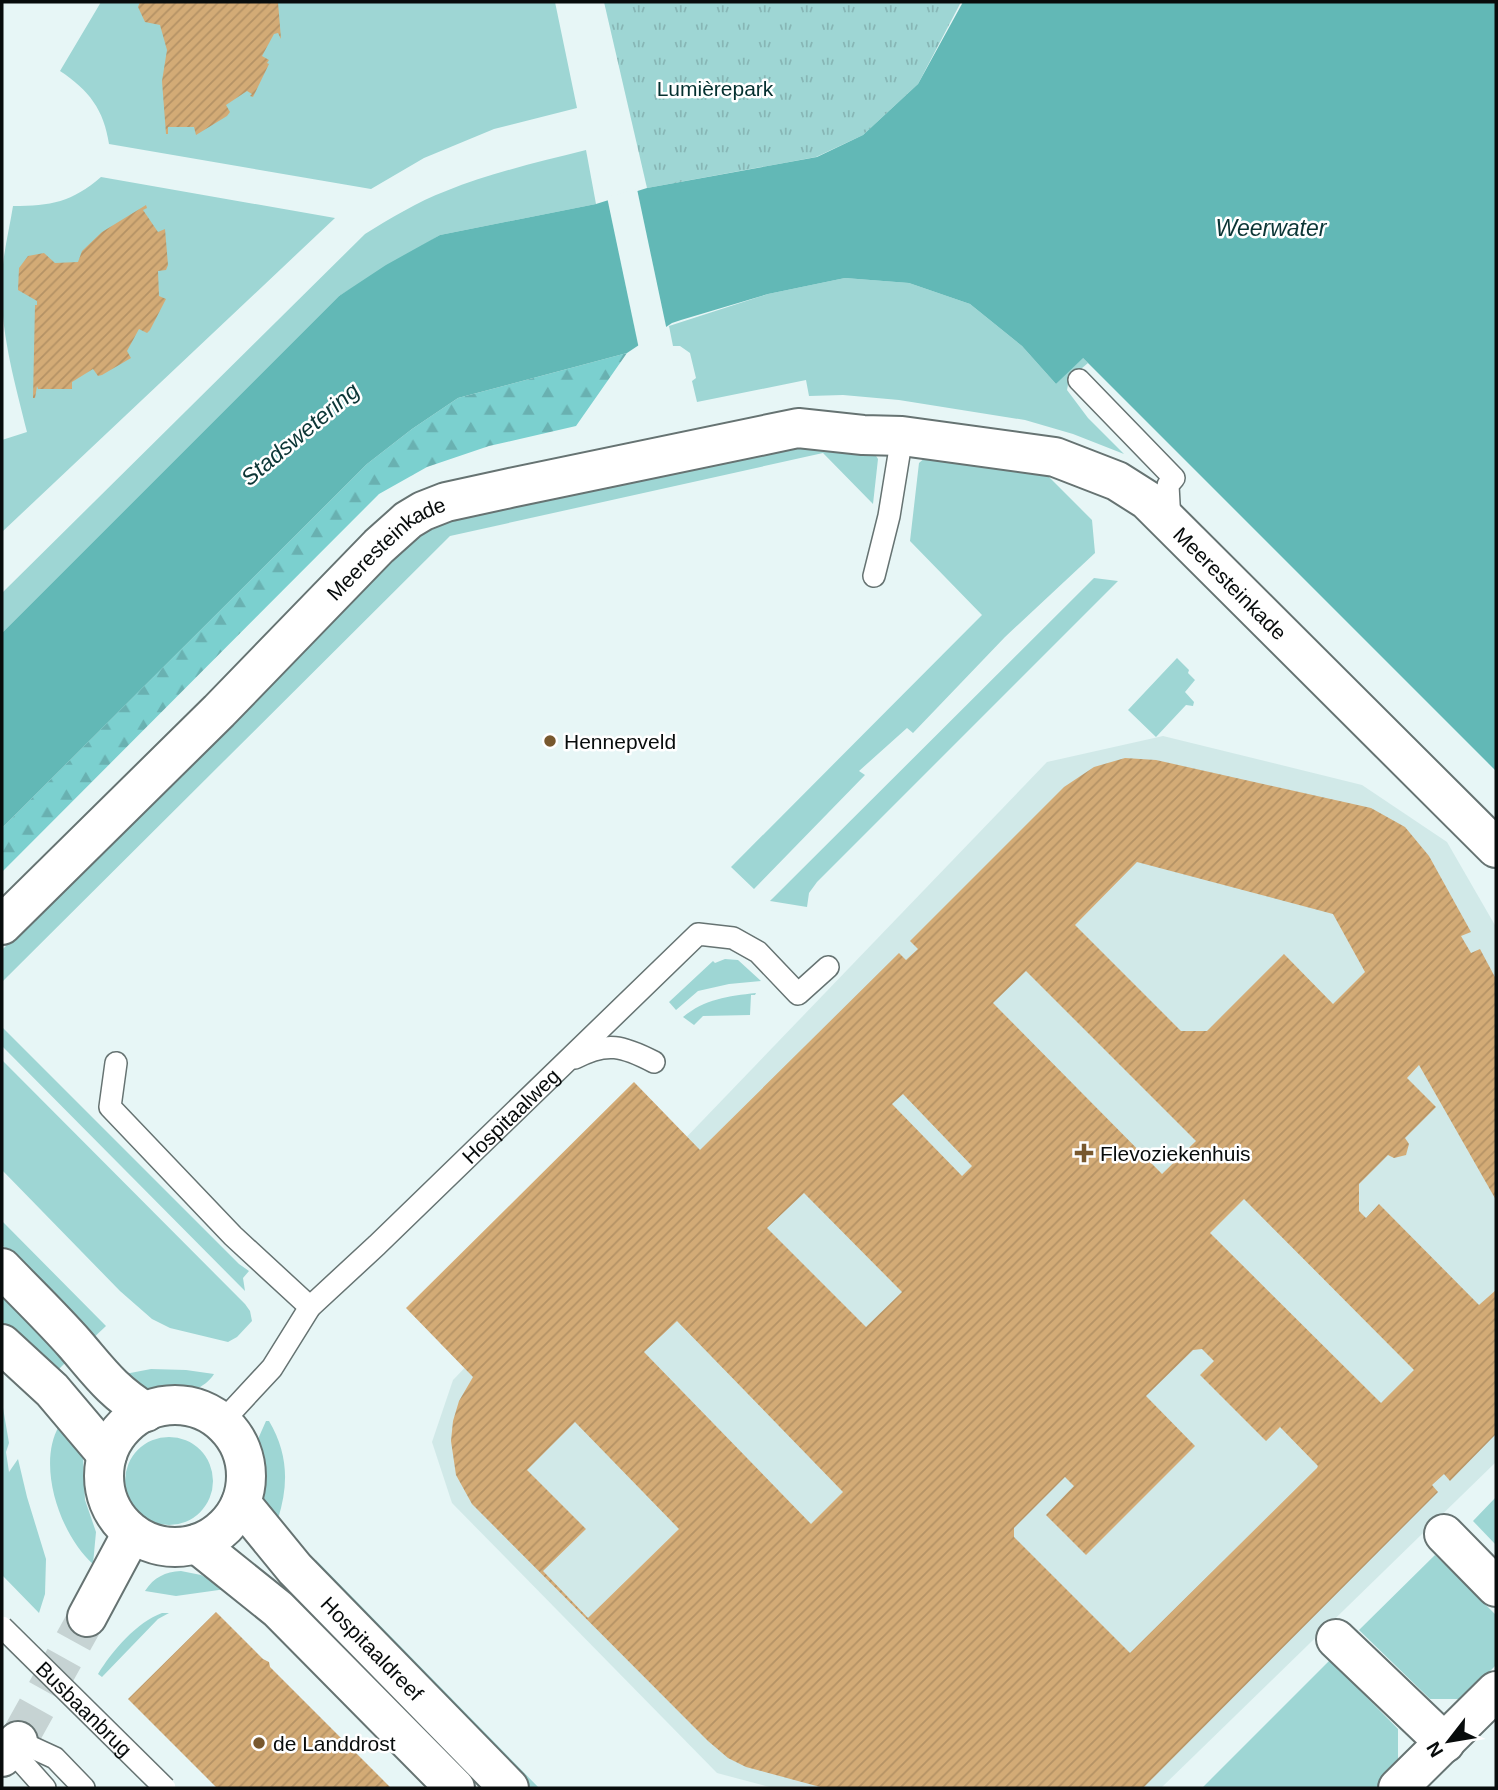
<svg xmlns="http://www.w3.org/2000/svg" width="1498" height="1790" viewBox="0 0 1498 1790" font-family="Helvetica,sans-serif">
<defs>
<pattern id="forest-firs" width="22" height="20" patternUnits="userSpaceOnUse" patternTransform="scale(1.75)"><rect width="22" height="20" fill="#7bd0cf"/><path d="M5 1l3.5 6h-7zM16 11l3.5 6h-7z" fill="#69b1b1"/></pattern>
<pattern id="park-tufts" width="24" height="20" patternUnits="userSpaceOnUse" patternTransform="scale(1.75)"><rect width="24" height="20" fill="#9ed6d4"/><path d="M3 7l-1-3M5 7V3M7 7l1-3M15 17l-1-3M17 17v-4M19 17l1-3" fill="none" stroke="#87b6b5"/></pattern>
<pattern id="building-hatch" width="6" height="6" patternUnits="userSpaceOnUse" patternTransform="scale(1.75)"><rect width="6" height="6" fill="#d3ab76"/><path d="M-1 1l2-2M0 6l6-6M5 7l2-2" fill="none" stroke="#b49265"/></pattern>
</defs>
<rect width="100%" height="100%" fill="#e7f6f6"/>
<path fill="#d1e9e8" d="M1163 736 1362 785 1447 842 1496 927V1462L1161 1788H773L717 1773 452 1503 432 1442 453 1380 1047 762Z"/>
<path fill="#9ed6d4" d="M101 2H555L577 108 494 129 424 158 371 189 109 144C104 110 89 90 60 71Z
M586 150 596 204 440 235 339 296 2 633V593L365 234C391 218 417 202 446 191 491 173 538 162 586 150Z
M101 177 335 218 2 532V440L27 432C15 383 0 332 2 282 2 257 9 231 13 206 51 206 72 202 101 177Z
M845 278 909 283 970 304 1022 346 1056 384 1082 357 1088 363 1069 379 1067 390 1088 418 1124 454 1073 434 1025 420 899 400 843 395 809 396 806 380 697 402 692 381 696 378 690 353 680 346H673L669 326 768 294Z
M790 443 871 448 878 459 873 504 823 453 450 536 2 982V950L422 525Z
M927 456 1047 475 1092 520 1095 553 1005 637 913 733 907 728 859 771 865 775 754 889 731 867 982 615 910 541 919 463Z
M1094 578 1118 581 817 882 809 893 807 907 770 901Z
M1177 658 1189 670 1188 673 1195 680 1185 692 1194 702 1193 706 1186 705 1156 737 1128 710Z
M725 959 738 960 761 981 729 984 698 991 676 1010 669 1002 713 961 715 963Z
M756 993 755 995H751L750 1015 703 1016 694 1025 683 1017C705 999 728 996 756 993Z
M2 1027 239 1264 249 1271 243 1278 245 1291 2 1046Z
M2 1060 245 1304 250 1311 252 1321 237 1337 228 1342 170 1328 152 1319 120 1291 2 1170Z
M2 1221 106 1326 88 1343 22 1264 2 1245Z
M2 1293 68 1360 51 1377 2 1328Z
M151 1369 186 1370 214 1374C203 1393 166 1401 146 1392 139 1388 131 1379 125 1374Z
M2 1402 9 1443 6 1452 9 1472 18 1459 27 1497 46 1559 45 1594 39 1613 2 1575Z
M266 1421H269C288 1453 289 1484 278 1519L259 1506 258 1439Z
M59 1426 83 1456 85 1500 96 1532 93 1564C61 1536 36 1466 59 1426Z
M125 1481a44 44 0 1 1 88 0a44 44 0 1 1-88 0Z
M1496 1497V1545L1473 1521Z
M1435 1555 1496 1615V1665L1463 1699H1430L1359 1630Z
M316 1560 539 1788H524L310 1570Z
M181 1571 201 1575 226 1589 176 1596 145 1591C154 1577 165 1572 181 1571Z
M162 1613H169L158 1619 102 1677 98 1674C112 1651 137 1622 162 1613Z
M1330 1660 1398 1729V1767L1376 1788H1202Z"/>
<path fill="url(#forest-firs)" d="M627 353 576 426 489 446 427 467 379 494 2 872V828L367 464 412 429 458 398Z"/>
<path fill="url(#park-tufts)" d="M604 2H961L918 84 863 135 816 157 647 188Z"/>
<path fill="#62b8b6" d="M963 2H1496V771L1083 358 1056 384 1022 346 970 304 909 283 845 278 768 294 681 320 672 323 627 353 458 398 412 429 367 464 2 828V633L339 296 386 265 440 235 596 204 647 188 817 157 863 135 918 84Z"/>
<path fill="#e7f6f6" d="M637 189 667 331 639 349 607 197Z"/>
<path fill="url(#building-hatch)" fill-rule="evenodd" d="M140 2H278L281 39 278 33 274 34 262 56 269 60 267 63 269 64 253 97 250 96 252 94 247 91 226 105 230 112 227 116 196 135 194 127H168V134H166L162 81 167 50 160 25 145 22 138 7Z
M146 205 147 208 143 210 158 232 165 229 168 265 166 270 158 271 159 296 166 299 150 330 147 333 139 329 127 351 131 358 102 375 98 376 93 369 72 382V389H38L37 386 35 398H33L35 305H37V301L18 290 19 268 28 256 44 253 55 263 78 262 82 251 102 232Z
M1125 758 1156 760 1371 808 1405 827 1429 856 1471 932 1461 936 1471 953 1480 949 1496 979V1200L1419 1065 1407 1078 1436 1107 1405 1138 1409 1144 1406 1155 1394 1158 1388 1155 1359 1184V1211L1366 1218 1379 1204 1479 1305 1496 1290V1434L1450 1481 1444 1474 1432 1485 1438 1492 1143 1788H824L746 1767 728 1758 708 1741 472 1504 456 1475 451 1441 453 1421 459 1401 473 1377 406 1308 634 1082 700 1150 899 953 906 960 918 949 910 941 1064 787 1094 767ZM1137 862 1333 914 1365 972 1333 1004 1284 954 1207 1031H1181L1075 925ZM1026 971 1196 1141 1162 1174 993 1003ZM903 1094 972 1166 962 1176 892 1104ZM804 1193 902 1292 866 1327 767 1228ZM1244 1199 1414 1370 1381 1403 1210 1233ZM677 1321 843 1492 811 1524 644 1352ZM1202 1349 1214 1361 1200 1375 1266 1441 1280 1427 1318 1466 1317 1468 1130 1653 1014 1537V1528L1065 1477 1074 1486 1046 1515 1086 1555 1195 1446 1146 1396 1193 1350ZM575 1422 679 1529 588 1618 543 1571 586 1529 527 1470Z
M216 1612 263 1659 269 1662 270 1667 391 1788H217L128 1699Z"/>
<g fill="none" stroke-linecap="round" stroke-linejoin="round">
<path stroke="#c6d3d3" stroke-width="38" stroke-dasharray="38 19" stroke-linecap="butt" d="M18 1741 87 1617"/>
<defs>
<g id="service">
<path d="M1079 380 1174 478 1168 485 1170 522"/>
<path d="M874 576 889 516 902 436"/>
<path d="M575 1058C607 1041 623 1046 654 1062"/>
<path d="M116 1063 110 1107 233 1236 310 1307"/>
<path id="s1" d="M221 1423 272 1368 310 1307 377 1245 698 934 733 938 758 952 798 994 828 967"/>
<path d="M18 1741 55 1758 84 1788"/>
<path d="M5 1743 45 1788"/>
</g>
<g id="minor">
<path id="s2" d="M2 925 219 711 379 546 408 520 423 511 446 502 510 488 798 428 863 435 902 436 1055 457 1117 481 1147 500 1496 848"/>
<path d="M1444 1534 1496 1587"/>
<path d="M87 1617 132 1533"/>
<path d="M1336 1639 1445 1743"/>
<path d="M2 1757 18 1741"/>
<path d="M1398 1788 1496 1691"/>
</g>
<g id="secondary">
<path d="M2 1268C26 1293 52 1318 75 1344 100 1373 112 1391 146 1412"/>
<path d="M2 1344 52 1390 107 1455"/>
<circle cx="175" cy="1476" r="71"/>
<path id="s3" d="M241 1503 295 1569 509 1788"/>
<path d="M197 1544 278 1609 455 1788"/>
</g>
</defs>
<use href="#service" stroke="#667372" stroke-width="24"/>
<use href="#minor" stroke="#667372" stroke-width="42"/>
<use href="#secondary" stroke="#667372" stroke-width="42"/>
<use href="#service" stroke="#fff" stroke-width="21"/>
<use href="#minor" stroke="#fff" stroke-width="38"/>
<use href="#secondary" stroke="#fff" stroke-width="38"/>
<defs>
<g id="service-bridge">
<path id="s4" d="M2 1627 165 1788"/>
</g>
</defs>
<use href="#service-bridge" stroke="#667372" stroke-width="24" stroke-linecap="butt"/>
<use href="#service-bridge" stroke="#fff" stroke-width="21"/>
</g>
<g fill="#78582e" stroke="#fff" stroke-width="2.5">
<circle cx="550" cy="741" r="7"/>
<path d="M1080.5 1142.5h7v7h7v7h-7v7h-7v-7h-7v-7h7z"/>
<circle cx="259" cy="1743" r="7"/>
</g>
<g text-anchor="middle" dominant-baseline="central" stroke-width="5" stroke-linejoin="round" paint-order="stroke">
<g font-size="21" fill="#04302f" stroke="#fff">
<text x="715" y="88">Lumièrepark</text>
</g>
<g font-size="21" fill="#080c0c" stroke="#fff">
<text stroke="none"><textPath href="#s2" startOffset="539">Meeresteinkade</textPath></text>
<text stroke="none"><textPath href="#s2" startOffset="1454">Meeresteinkade</textPath></text>
<text stroke="none"><textPath href="#s1" startOffset="424">Hospitaalweg</textPath></text>
<text stroke="none"><textPath href="#s3" startOffset="196">Hospitaaldreef</textPath></text>
<text stroke="none"><textPath href="#s4" startOffset="116">Busbaanbrug</textPath></text>
</g>
<g font-size="21" fill="#080c0c" stroke="#fff" text-anchor="start">
<text x="564" y="741">Hennepveld</text>
<text x="1100" y="1153">Flevoziekenhuis</text>
<text x="273" y="1743">de Landdrost</text>
</g>
<g font-size="23" font-style="italic" fill="#0b3535" stroke="#fff">
<text x="1271" y="228">Weerwater</text>
<text transform="translate(300 434) rotate(-40)">Stadswetering</text>
</g>
</g>
<rect width="1498" height="1790" fill="none" stroke="#080c0c" stroke-width="7"/>
<g transform="translate(1449 1741) rotate(239)" stroke="#ffffff" stroke-width="5" paint-order="stroke">
<path d="M0-5L12 26L0 18L-12 26Z" fill="#080c0c"/>
<text y="-10" font-size="19" font-weight="bold" text-anchor="middle" fill="#080c0c">N</text>
</g>
</svg>
